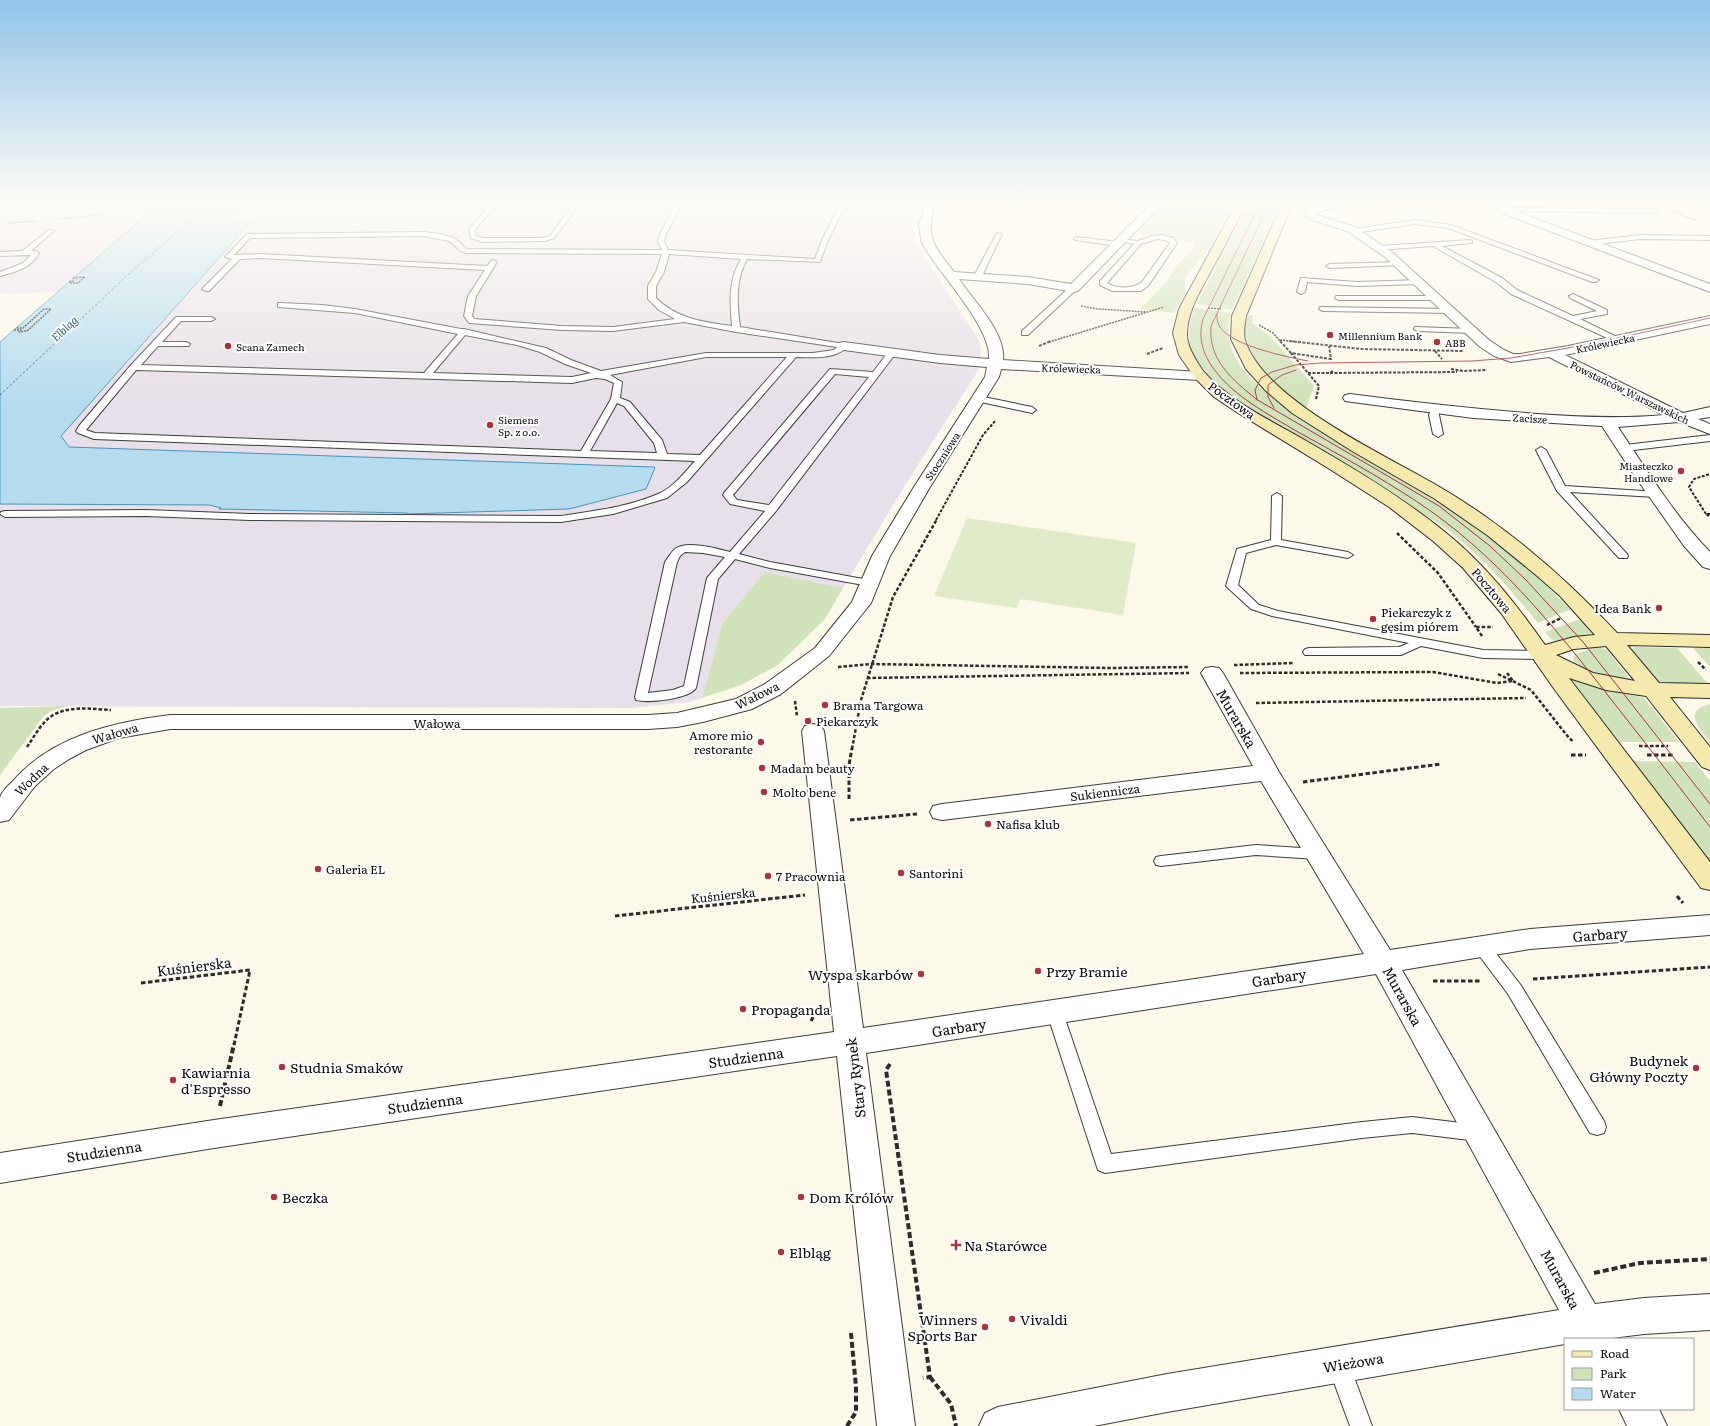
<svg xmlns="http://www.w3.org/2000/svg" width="1710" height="1426" viewBox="0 0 1710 1426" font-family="Literata,serif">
<rect width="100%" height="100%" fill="#fcf8ea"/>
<path fill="#e7dfe9" d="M17 204H123L145 208 151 211 57 292 0 294V214Z
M245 204H919L912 225 915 243 978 339 981 349 979 369 912 474 843 588 765 572 723 622 702 698 689 702 632 708 0 706V504L210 505 221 508 407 513 408 514 569 509 654 467 69 447 61 436 250 223 230 219Z"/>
<path fill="#d0e2b9" d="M1163 204H1234L1209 249 1193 267 1185 279V292L1174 313 1140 309 1168 280 1178 264 1189 254 1196 243 1141 234 1138 231Z
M1249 204H1280L1232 310 1197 304Z
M1195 308 1231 313C1216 359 1265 394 1298 416 1364 456 1434 493 1495 541 1522 562 1547 586 1571 610L1563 612 1538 623C1512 591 1485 560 1453 534 1438 522 1421 513 1405 502 1374 482 1344 463 1313 444 1274 422 1227 401 1200 364 1187 347 1186 327 1195 308Z
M1248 315 1253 316 1252 323 1270 336 1314 386 1306 408C1276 388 1237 355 1248 315Z
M765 572 843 588 825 619 778 665 741 685 702 698 723 622Z
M1580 619 1593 635 1566 638 1559 642H1556L1551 639 1545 632Z
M1601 647 1607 650 1631 681C1615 680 1583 672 1573 660L1574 655 1591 648Z
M1635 647 1677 648 1708 684H1666L1659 682 1632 649Z
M1693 648H1710V667Z
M1570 678 1599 687 1644 698 1679 742H1619Z
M1710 704V742C1699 728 1682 711 1710 704Z
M66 706 49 712 43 717 0 775V708Z
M1633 761 1695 762 1710 781V862Z"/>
<path fill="#e1eac9" d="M967 518 1136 543 1123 615 1020 599 1017 608 934 596Z"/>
<path fill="#b5dcee" stroke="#4593bb" d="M123 204H245L230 219 250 223 61 436 69 447 654 467 655 468 646 489 569 509 407 514V513L219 509 221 508 210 505 0 504V342L151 211 145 208Z"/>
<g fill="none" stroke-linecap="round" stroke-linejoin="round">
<path stroke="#24648c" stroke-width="1" stroke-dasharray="2.5 2" stroke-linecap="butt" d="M0 395 130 273 210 204"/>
<defs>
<path id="lane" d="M490 204H496L475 230 476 236 483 238H542L550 236 574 204H580L554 238 545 241 483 242 471 238 469 230Z
M676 204H682L666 234 664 242 668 250 815 259 822 240 840 204H846L828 240 820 262 747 259C735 282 737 302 740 327L844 344 848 346C836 360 813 357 796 357L687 482 667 498 613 514 561 522 250 520 146 516 5 517 0 514 1 512 5 511 146 510 250 514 561 516C592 511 629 507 658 494 673 488 685 472 695 461L94 439 78 433 76 431 79 426 131 365 176 317H211L215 319 211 321H181L162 342H186L190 344 189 346H158L141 365 424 373 458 334 355 313 278 307V303H281L322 305 355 309 461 329H464L546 348 571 360 601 371 706 353H813L834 350 837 347 736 332 684 322 613 331 562 330 469 323 464 316 468 296 485 270 260 258 240 259 209 291H206L202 289 232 259 225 257 246 235 248 234 424 232 440 234 454 238 467 249 662 250 658 242 660 234ZM424 236 449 241 461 251 466 253 662 254 656 272 648 286V299L659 310 675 319 613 327 562 326 474 319 472 316 476 296 497 262 493 260 491 261 487 266 260 254 234 255 250 238ZM669 254 741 259C728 281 730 301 732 326 704 322 677 319 656 298V286L664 272ZM465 335 517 345 540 352 565 364 591 373 572 377 433 373ZM706 357H787L700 455 667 454 662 440 630 402 620 398 622 382 610 375ZM136 370 572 383 596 378 605 379 614 383 611 399 581 451 95 433 86 430ZM617 403 624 406 654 443 657 453 590 451Z
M1128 204H1145L1157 207 1154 209 1131 206Z
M1509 208 1656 209 1659 211 1656 213 1507 211 1506 210Z
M1415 220 1451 225 1599 280 1595 282H1592L1448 228 1415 224 1354 233 1351 231 1354 229Z
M49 230 54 231 31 251H36L39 253C31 268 16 272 0 276V272L23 263 31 255 0 256V252L22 251Z
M997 233 1002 234 982 276 978 278H975L974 276Z
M1162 235 1173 238 1177 243 1148 286 1141 291H1112L1100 285V281L1134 244 1119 241V239L1138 241 1152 236ZM1157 239 1165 240 1170 243 1142 282C1133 289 1117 289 1107 283L1141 244Z
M1640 235 1710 236V240L1640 239 1589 245 1586 243 1589 241Z
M1077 237 1118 242 1121 244 1118 246 1075 240 1074 239Z
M1470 240 1472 241V243L1442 246 1502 278 1517 290 1573 316 1597 311 1570 298 1569 296 1573 294 1607 310V314L1580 319 1623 340 1619 342H1616L1511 294 1496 282 1433 246 1379 250 1376 248 1379 246Z
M1401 262 1405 264 1403 265 1330 268 1326 266 1330 264Z
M1301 278 1357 282 1421 280 1425 282 1421 284 1357 286 1307 282 1305 292 1301 294 1297 292Z
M1071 286H1077L1078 288 1028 335H1022V331Z
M1336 296H1438L1442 298 1438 300H1339L1335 298Z
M1320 307 1452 309 1456 311 1452 313 1323 311 1319 309Z
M1415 327 1472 329 1476 331 1472 333 1418 331 1414 329Z
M889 351H895L896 353 776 511 739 554 770 562 869 580 873 581 875 583 873 585 869 586 770 568 735 559 718 579 696 688C689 699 649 703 636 700L635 697 665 562C668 558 671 552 675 549 686 540 716 548 730 552L765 511 730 504 723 495 724 493 830 369 873 372ZM835 374 869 377 769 505 737 500 733 495ZM685 552 703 553 725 557 707 578 684 686 673 690 648 693 677 562 680 556Z
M979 396 1032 407 1036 410 1032 413 976 401 975 399 976 397Z
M1435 407 1439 410V415L1443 434 1438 437 1433 434 1429 415 1432 408Z
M1710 435V441L1625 451 1620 448 1625 445Z
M1541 447 1546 450 1565 486 1660 492 1661 494 1660 496 1656 497 1570 492 1627 554 1628 556 1627 558H1619L1557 491 1536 450Z
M1277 493 1282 496 1281 540 1348 552 1353 555 1348 558 1276 545 1246 553 1238 585 1259 605 1278 611 1483 650 1541 651 1545 652 1547 655 1545 658 1541 659 1483 658 1421 646 1401 655H1305L1303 652 1305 649 1309 648 1399 647 1409 643 1272 616 1251 609 1228 588 1226 586 1237 549 1271 540 1272 496Z
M1256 845 1317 849 1322 850 1324 854 1322 858 1317 859 1256 855 1161 866 1156 865 1154 861 1156 857 1161 856Z
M1481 940 1487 942 1520 984 1604 1121 1606 1127 1604 1133 1597 1135 1590 1133 1508 994 1475 950 1473 946 1475 942Z
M1055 1006 1061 1008 1063 1013 1111 1154 1362 1122 1412 1117 1478 1125 1485 1127 1487 1133 1485 1139 1478 1141 1412 1133 1362 1138 1105 1173 1098 1170 1096 1164 1047 1013 1049 1008Z
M1339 1355 1347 1358 1372 1426H1350L1328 1366 1331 1358Z"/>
<path id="street" d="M925 204H935C925 238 934 246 954 272L1028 277 1071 284 1151 204H1162L1078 291 1074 292 1028 284 959 279C974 302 1006 332 1003 360L1200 372 1205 373 1207 376 1205 379 1200 380 1001 369 999 377 930 487 890 556 871 603 829 656 781 694 752 709 703 722 677 727 648 729H170L119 738 86 750 69 759 54 769 35 786 9 820 0 822C0 815 0 805 0 798 1 792 9 785 13 781 52 736 114 722 170 715H648L677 713 736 699 765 684 815 648 852 602 872 556 914 487 985 377 987 367 940 363 844 350 839 349 837 346 839 343 844 342 940 355 989 359C992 327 938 273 922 243L919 226Z
M1325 204H1344L1343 206 1317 212 1315 213 1317 215 1355 227 1393 253 1489 340 1504 350 1513 354H1520L1568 346 1710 316V324L1565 355 1683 413 1710 407V417L1698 419 1710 424V434L1679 422 1618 427C1646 469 1674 515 1710 552V569L1703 567 1684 546 1632 472 1602 426 1473 418 1345 401 1343 398 1345 395 1350 394C1412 402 1474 409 1537 414 1579 417 1621 419 1664 415L1549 357 1511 362 1494 356 1479 346 1385 257 1347 231 1309 219 1304 213 1309 208Z
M1489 204H1502L1518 212 1710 284V292L1510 216 1490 206Z
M1212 667 1219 668 1223 673 1279 772 1390 950 1530 929 1710 915V935L1530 949 1402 970 1595 1304 1644 1298 1710 1294V1330L1644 1334 1612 1338 1613 1339H1565V1344L1167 1412 1094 1426H979L985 1413 998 1407 1167 1374 1559 1310 1376 974 866 1053 915 1426H877L837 1056 214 1148 0 1183V1153L214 1120 834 1032 802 731 805 726 813 724 821 726 824 731 863 1028 1364 954 1261 781 942 820 933 818 930 812 933 806 942 804 1253 766 1201 673 1205 668Z
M1619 1409H1659L1667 1426H1627Z"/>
<path id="secondary" d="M0 204H12L0 211Z
M1236 204H1246C1235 226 1223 249 1211 271 1201 290 1188 310 1187 332 1186 346 1196 361 1204 372 1230 402 1274 422 1308 442 1355 469 1403 498 1445 532 1485 564 1516 604 1545 645L1574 637 1595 635 1560 596 1536 575 1487 535 1435 499 1352 451 1292 413 1266 391 1246 369 1231 339 1232 316 1282 204H1292L1246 316C1245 324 1243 332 1245 340 1262 396 1372 449 1422 477 1444 489 1465 502 1486 517 1534 551 1577 590 1617 633L1710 635V647L1627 645 1659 683 1710 684V698L1670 697 1710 747V770L1702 767 1646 696 1606 690 1569 678 1710 862V890L1701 888 1555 690 1501 613 1463 568 1433 541 1389 507 1328 468 1238 413 1214 397 1195 378 1179 355 1173 333 1179 309ZM1606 646 1635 681 1593 673 1556 655 1574 649Z"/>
</defs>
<use href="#lane" stroke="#3d3d3d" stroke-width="2"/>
<use href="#street" stroke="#3d3d3d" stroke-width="2"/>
<use href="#secondary" stroke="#2c2c2c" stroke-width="2"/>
<path stroke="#2c2c2c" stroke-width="1.5" stroke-dasharray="2 1" stroke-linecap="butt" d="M37 204 53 205
M1358 206 1367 204
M1672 208 1686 217 1696 220
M1673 213H1680
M61 219 106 214
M9 223 36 221
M69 282 73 281 71 283H78L85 277 72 278
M1081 306 1098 309 1146 312
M1208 308 1221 309
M1259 325 1273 333 1281 342
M14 330H21L19 332 27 331 51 309H44L23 328H16
M1280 340 1298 342
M1049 342 1164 307"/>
<path stroke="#2c2c2c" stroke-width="2" stroke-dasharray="3 1.5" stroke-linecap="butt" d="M1280 341 1291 353
M1289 341 1361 349 1463 351
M1039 346 1051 341
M1435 351 1442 359
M1147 354 1163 348
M1451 369 1463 371 1487 370
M1308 373H1330L1334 370
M1330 373 1457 372
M1316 399 1319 386 1291 353 1331 359 1329 346
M1706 514 1689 487 1694 479 1710 474
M1710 514H1706L1710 517
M936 520 983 435 996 420"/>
<path stroke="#2c2c2c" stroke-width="2.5" stroke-dasharray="3.5 2" stroke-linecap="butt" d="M1397 533 1438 573 1476 627
M1547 625 1561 618
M1482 636 1476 627H1493
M1698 662 1706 670
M1234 665 1293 663
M838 667 871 664 1111 668 1189 667
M1240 673 1433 672 1497 683 1513 681 1507 673
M1498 674 1531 690 1569 738 1574 742
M867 678 1189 673
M795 701 797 716
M1256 703 1526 698
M1639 746H1668
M27 747C34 737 40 725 50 717 67 705 92 709 111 710
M852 749 861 700 893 597 937 519"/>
<path stroke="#2c2c2c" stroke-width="3" stroke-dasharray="4.5 2.5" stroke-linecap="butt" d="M1571 755H1586
M1647 755H1674
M1303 782 1441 764
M849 799V765L852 748
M850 820 917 814
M1677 896 1683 903
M615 916 805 895
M1533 979 1710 967
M1433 981H1480
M141 983 250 970 234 1045
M811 1021 816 1012"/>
<path stroke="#2c2c2c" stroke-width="4" stroke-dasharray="6 3" stroke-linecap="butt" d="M890 1064 886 1070 930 1377 923 1378
M220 1106 234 1044
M1594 1273 1640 1263 1710 1259
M930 1377 951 1404 956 1426
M847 1426 856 1412V1387L851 1333"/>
<use href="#lane" fill="#fff" fill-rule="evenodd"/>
<use href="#street" fill="#fff" fill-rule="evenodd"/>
<use href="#secondary" fill="#f5e9ad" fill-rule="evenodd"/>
<path stroke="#a83440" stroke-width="1" d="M1260 204 1203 319C1198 337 1202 352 1213 368 1234 397 1268 414 1298 432 1338 454 1378 476 1416 501 1495 553 1553 625 1610 698 1644 741 1677 784 1710 827
M1269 204 1211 326C1208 360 1232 379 1256 399L1439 506 1490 546 1526 580 1583 642 1710 804
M1217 314C1217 317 1217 321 1218 323 1225 345 1288 357 1308 361
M1257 400 1255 390 1261 378 1272 372 1295 365 1321 363 1472 361 1511 358 1585 345 1710 318
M1274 408 1268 397V385L1282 375 1296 370"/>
</g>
<linearGradient id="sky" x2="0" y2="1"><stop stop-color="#93c4ea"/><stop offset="0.5" stop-color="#fefcf6"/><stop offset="1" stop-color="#fefcf6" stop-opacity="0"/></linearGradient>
<rect width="1710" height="404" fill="url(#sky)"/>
<g fill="#a83440" stroke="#fff" stroke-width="1.5">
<circle cx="1330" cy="335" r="4"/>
<circle cx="1437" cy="342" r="4"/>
<circle cx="228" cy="346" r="4"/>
<circle cx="490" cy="425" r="4"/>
<circle cx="1681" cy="471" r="4"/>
<circle cx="1659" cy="608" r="4"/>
<circle cx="1373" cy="619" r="4"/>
<circle cx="825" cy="705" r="4"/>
<circle cx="808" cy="721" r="4"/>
<circle cx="761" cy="742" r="4"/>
<circle cx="762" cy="768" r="4"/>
<circle cx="764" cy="792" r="4"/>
<circle cx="988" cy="824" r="4"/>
<circle cx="318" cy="869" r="4"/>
<circle cx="901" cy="873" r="4"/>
<circle cx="768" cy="876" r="4"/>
<circle cx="1038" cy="971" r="4"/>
<circle cx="921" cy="974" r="4"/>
<circle cx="743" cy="1009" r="4"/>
<circle cx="282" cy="1067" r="4"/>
<circle cx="1696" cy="1068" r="4"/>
<circle cx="173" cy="1080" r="4"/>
<circle cx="274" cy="1197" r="4"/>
<circle cx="801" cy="1197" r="4"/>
<path d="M954 1239h4v4h4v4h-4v4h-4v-4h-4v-4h4z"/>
<circle cx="781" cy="1252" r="4"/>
<circle cx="1012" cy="1319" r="4"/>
<circle cx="985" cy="1327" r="4"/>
</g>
<g text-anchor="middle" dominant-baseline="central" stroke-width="4" stroke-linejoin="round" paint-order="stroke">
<g font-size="10" fill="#0a0a0a" stroke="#fff" text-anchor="start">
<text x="1338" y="335">Millennium Bank</text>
<text x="1445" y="342">ABB</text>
<text x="236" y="346">Scana Zamech</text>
<text x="498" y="419">Siemens<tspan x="498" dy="12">Sp. z o.o.</tspan></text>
<text x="1673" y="465" text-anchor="end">Miasteczko<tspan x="1673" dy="12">Handlowe</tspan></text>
</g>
<g font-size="10" fill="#0a0a0a" stroke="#fff">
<text transform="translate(1605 343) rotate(-12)">Królewiecka</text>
<text transform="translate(1071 368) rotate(2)">Królewiecka</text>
<text transform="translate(1630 392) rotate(26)">Powstańców Warszawskich</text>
<text transform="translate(1530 418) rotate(4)">Zacisze</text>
<text transform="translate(942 456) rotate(-57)">Stoczniowa</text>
</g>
<g font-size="11" font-style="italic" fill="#24648c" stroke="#fff">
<text transform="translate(64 328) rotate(-43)">Elbląg</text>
</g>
<g font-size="12" fill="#0a0a0a" stroke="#fff">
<text transform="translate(1232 400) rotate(36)">Pocztowa</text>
<text transform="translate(1492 590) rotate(50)">Pocztowa</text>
<text transform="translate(757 695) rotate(-26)">Wałowa</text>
<text x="437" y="723">Wałowa</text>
<text transform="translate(115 733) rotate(-16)">Wałowa</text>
<text transform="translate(31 779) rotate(-44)">Wodna</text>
<text transform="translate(1105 792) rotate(-7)">Sukiennicza</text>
<text transform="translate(723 895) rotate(-6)">Kuśnierska</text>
</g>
<g font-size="12" fill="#0a0a0a" stroke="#fff" text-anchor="start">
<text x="1651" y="608" text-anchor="end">Idea Bank</text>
<text x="1381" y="612">Piekarczyk z<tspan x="1381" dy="14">gęsim piórem</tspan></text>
<text x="833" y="705">Brama Targowa</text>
<text x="816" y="721">Piekarczyk</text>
<text x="753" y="735" text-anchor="end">Amore mio<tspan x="753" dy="14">restorante</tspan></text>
<text x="770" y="768">Madam beauty</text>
<text x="772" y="792">Molto bene</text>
<text x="996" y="824">Nafisa klub</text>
<text x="326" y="869">Galeria EL</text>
<text x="909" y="873">Santorini</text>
<text x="776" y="876">7 Pracownia</text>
</g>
<g font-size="14" fill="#0a0a0a" stroke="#fff">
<text transform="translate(1237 718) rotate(60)">Murarska</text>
<text transform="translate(1600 934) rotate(-4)">Garbary</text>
<text transform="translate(194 966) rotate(-7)">Kuśnierska</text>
<text transform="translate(1279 977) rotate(-9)">Garbary</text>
<text transform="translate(1403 996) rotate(61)">Murarska</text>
<text transform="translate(959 1027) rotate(-9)">Garbary</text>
<text transform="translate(746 1057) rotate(-8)">Studzienna</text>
<text transform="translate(855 1078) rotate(-97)">Stary Rynek</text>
<text transform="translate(425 1103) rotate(-8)">Studzienna</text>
<text transform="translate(104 1151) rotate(-9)">Studzienna</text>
<text transform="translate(1561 1279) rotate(61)">Murarska</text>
<text transform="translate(1353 1362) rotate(-9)">Wieżowa</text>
</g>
<g font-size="14" fill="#0a0a0a" stroke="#fff" text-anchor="start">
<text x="1046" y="971">Przy Bramie</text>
<text x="913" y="974" text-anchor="end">Wyspa skarbów</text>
<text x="751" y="1009">Propaganda</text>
<text x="1688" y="1060" text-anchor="end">Budynek<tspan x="1688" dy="16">Główny Poczty</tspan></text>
<text x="290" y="1067">Studnia Smaków</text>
<text x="181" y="1072">Kawiarnia<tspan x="181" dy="16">d'Espresso</tspan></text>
<text x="282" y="1197">Beczka</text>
<text x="809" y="1197">Dom Królów</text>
<text x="964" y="1245">Na Starówce</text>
<text x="789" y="1252">Elbląg</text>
<text x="977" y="1319" text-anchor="end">Winners<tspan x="977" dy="16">Sports Bar</tspan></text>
<text x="1020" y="1319">Vivaldi</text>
</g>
</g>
<rect x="1564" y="1338" width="130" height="72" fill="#ffffff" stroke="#9d9d9d"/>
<rect x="1572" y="1351" width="20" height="6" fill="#f5e9ad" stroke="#9d9d9d"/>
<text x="1600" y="1358" font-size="12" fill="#0a0a0a">Road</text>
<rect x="1572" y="1368" width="20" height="12" fill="#d0e2b9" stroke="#9d9d9d"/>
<text x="1600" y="1378" font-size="12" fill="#0a0a0a">Park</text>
<rect x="1572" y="1388" width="20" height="12" fill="#b5dcee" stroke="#9d9d9d"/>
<text x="1600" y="1398" font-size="12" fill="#0a0a0a">Water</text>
</svg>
